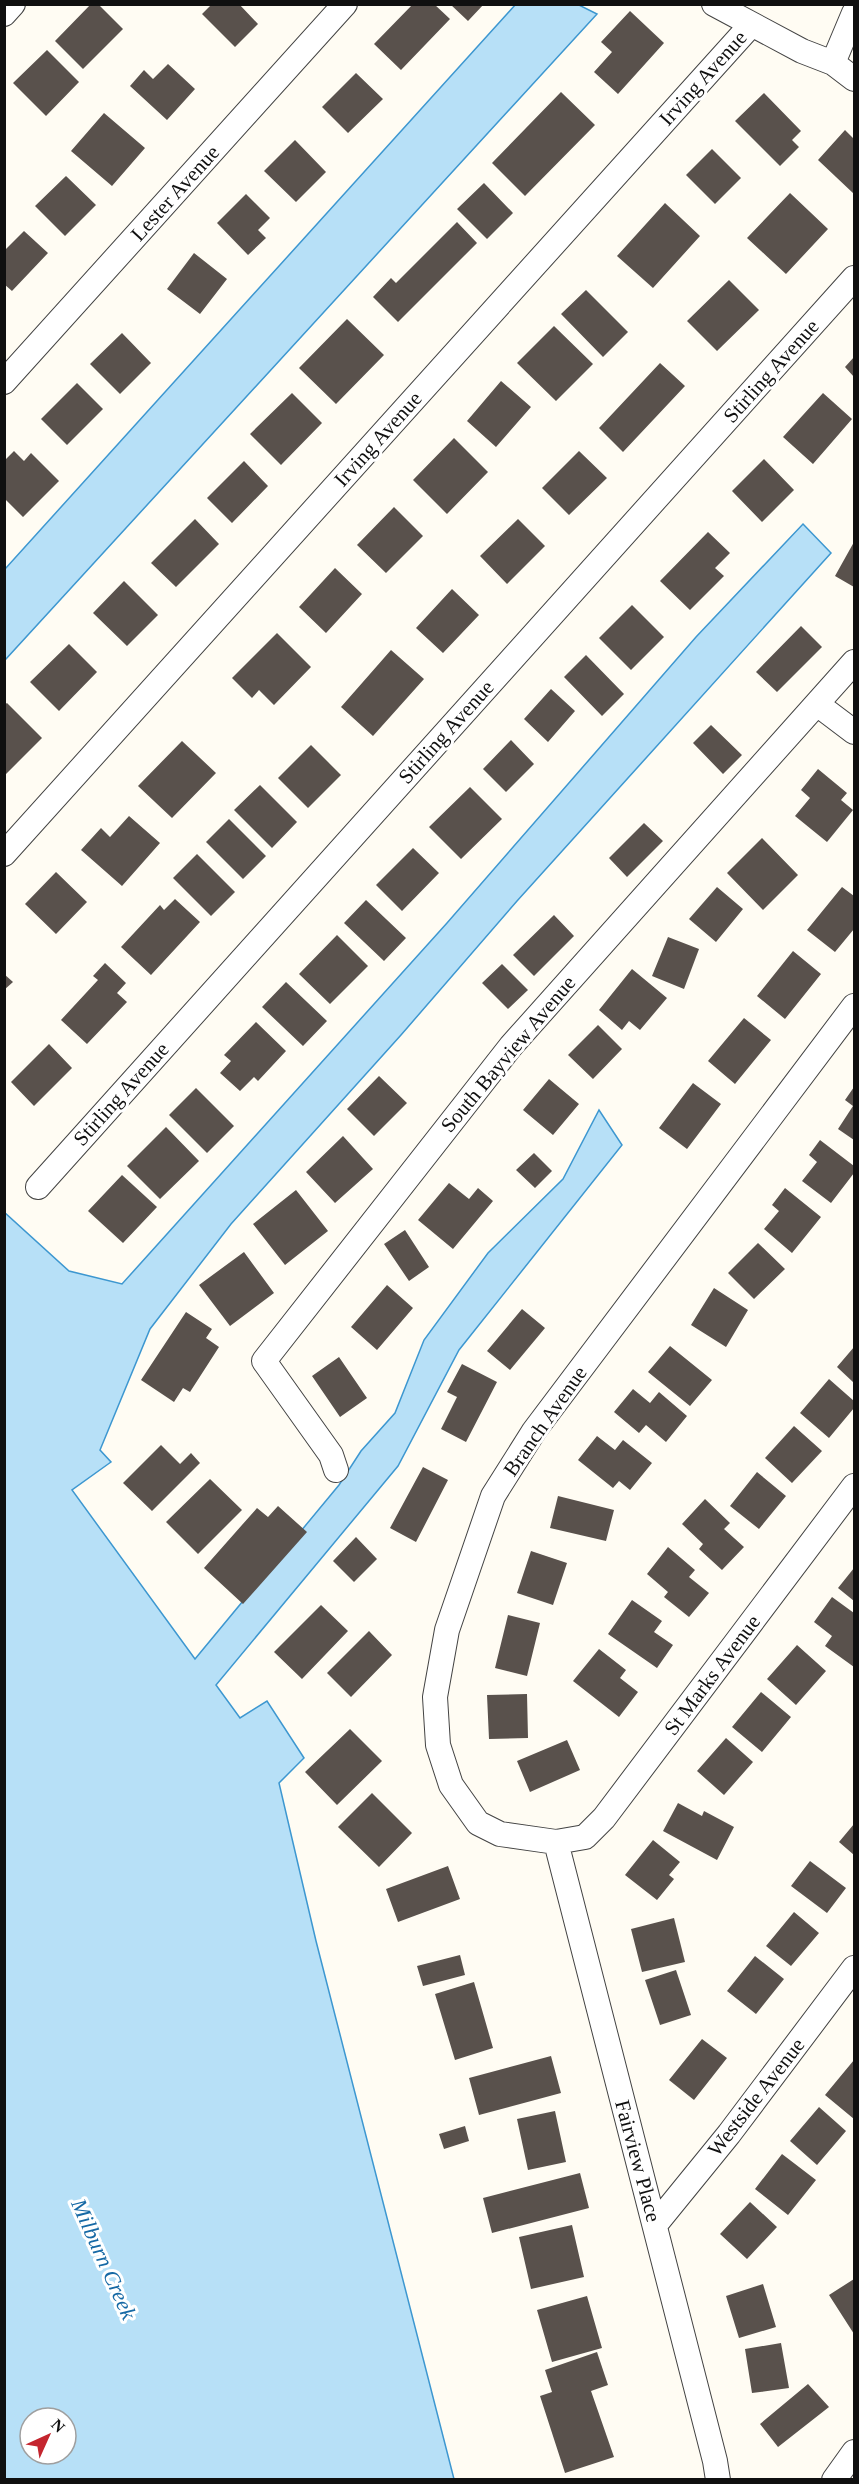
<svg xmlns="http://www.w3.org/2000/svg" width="859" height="2484" viewBox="0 0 859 2484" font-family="'Times New Roman',serif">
<rect width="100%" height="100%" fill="#fffcf3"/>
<path fill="#b7e0f7" stroke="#3d97d0" stroke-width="1.5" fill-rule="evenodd" d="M516 4 579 5 597 14 5 660V569Z
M803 524 831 553 517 901 401 1035 231 1224 150 1329 100 1450 111 1462 72 1490 195 1659 339 1485 361 1451 395 1413 424 1340 488 1253 563 1179 599 1110 622 1145 459 1350 398 1466 216 1685 240 1718 267 1701 304 1758 279 1783 316 1941 454 2479H5L4 1212 69 1271 122 1284 447 923 696 637ZM30 2418H66V2454H30Z"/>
<path fill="#59514c" d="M91 4H98L123 29 83 69 55 41Z
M212 4H239L258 24 235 47 202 14Z
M413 4H434L450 19 401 70 374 44Z
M450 4H484L468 21Z
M630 11 664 43 618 94 594 72 612 52 601 42Z
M47 50 79 82 46 116 13 83Z
M168 64 195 89 167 120 130 86 144 70 153 79Z
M356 73 383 99 348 133 322 107Z
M561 92 595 125 525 196 492 163Z
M764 93 801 131 792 140 799 147 780 166 735 121Z
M104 113 145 148 112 186 71 151Z
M845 130 854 139V194L818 160Z
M295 140 326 172 296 202 264 171Z
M712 149 741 178 715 204 686 175Z
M66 176 96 205 65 236 35 206Z
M484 183 513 213 487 239 457 209Z
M790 193 828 229 786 274 747 238Z
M246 194 270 218 258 230 266 238 248 255 217 223Z
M665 203 700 236 653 288 617 256Z
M457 222 477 243 398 322 373 297 391 278 396 283Z
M24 231 48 253 12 291 4 284V251Z
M194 253 227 279 200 314 167 289Z
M729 280 759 310 717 351 687 321Z
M586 290 628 332 603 357 561 314Z
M347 319 384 355 336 404 299 368Z
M554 326 593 364 556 401 517 363Z
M122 333 151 363 120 394 90 364Z
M854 357V377L845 367Z
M660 363 685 386 623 452 599 428Z
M501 381 531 407 496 447 467 421Z
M77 383 103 409 67 445 41 419Z
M292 393 322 423 281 465 250 434Z
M823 393 852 419 813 464 783 437Z
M454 438 488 472 447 514 413 480Z
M14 451 24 461 31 453 59 481 23 517 4 498V461Z
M579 451 607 478 569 515 542 488Z
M764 459 794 490 762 522 732 491Z
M244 461 268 486 232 523 207 498Z
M394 507 423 536 386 573 357 545Z
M195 519 219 544 176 587 151 563Z
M518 519 545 546 507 584 480 556Z
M708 532 730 553 715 568 724 576 690 610 660 581Z
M854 542V587L835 576Z
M335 568 362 594 326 633 299 607Z
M124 581 158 615 127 646 93 613Z
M452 589 479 615 443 653 416 628Z
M632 605 664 637 631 670 599 638Z
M801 626 822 647 777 692 756 672Z
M277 633 311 667 274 705 259 690 252 698 232 678Z
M69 644 97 672 59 711 30 682Z
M391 650 424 679 373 736 341 707Z
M586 655 624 694 602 716 564 677Z
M551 689 575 711 548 742 524 719Z
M7 703 42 738 4 776V705Z
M711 725 742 755 723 774 693 743Z
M511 740 534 764 506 792 483 769Z
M182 741 216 773 172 818 138 786Z
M311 745 341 775 308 808 278 778Z
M818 769 847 793 841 800 853 810 827 842 795 816 810 798 801 790Z
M260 785 297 822 272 848 234 810Z
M470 787 502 819 461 859 429 827Z
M129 816 160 843 122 886 81 850 101 828 110 837Z
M229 819 266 856 243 879 206 842Z
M644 823 663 841 627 877 609 858Z
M762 838 798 875 763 910 727 873Z
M413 848 439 873 402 911 376 885Z
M197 854 235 892 211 916 173 878Z
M56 872 87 902 56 934 25 904Z
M717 887 743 909 716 942 689 919Z
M842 887 854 896V929L835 952 807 930Z
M175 899 200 922 151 975 121 947 160 905 164 910Z
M366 900 406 938 384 961 344 923Z
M554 915 574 936 534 976 513 955Z
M337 935 368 966 330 1004 299 974Z
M668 937 699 949 684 989 652 976Z
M793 951 821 974 785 1019 757 996Z
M105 963 126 983 117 993 127 1002 87 1044 61 1020 98 980 93 976Z
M502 964 528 990 508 1009 482 983Z
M632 969 667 998 640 1030 629 1021 622 1030 599 1010Z
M4 974 13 982 4 990Z
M286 982 327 1021 303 1046 262 1007Z
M744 1018 771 1040 735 1084 708 1061Z
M256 1022 286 1051 258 1081 254 1077 240 1091 220 1073 231 1061 224 1055Z
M598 1025 622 1049 593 1079 568 1055Z
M49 1044 72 1068 34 1106 11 1082Z
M379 1076 407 1103 374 1136 347 1109Z
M549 1079 579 1104 553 1135 523 1110Z
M693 1083 721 1104 687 1149 659 1128Z
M854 1087V1140L838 1129 853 1106 845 1100Z
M196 1088 234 1126 207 1153 169 1115Z
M166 1127 199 1161 160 1199 127 1166Z
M343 1136 373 1169 335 1203 306 1172Z
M820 1140 854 1166V1173L831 1203 802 1181 817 1162 809 1155Z
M534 1153 552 1171 535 1188 516 1170Z
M122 1175 157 1207 123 1243 88 1211Z
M449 1183 469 1199 478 1188 493 1201 453 1249 418 1220Z
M785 1188 821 1217 792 1253 764 1229 779 1211 772 1205Z
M296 1190 328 1231 285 1265 253 1224Z
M405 1230 429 1267 409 1281 384 1244Z
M758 1243 785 1269 754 1299 728 1273Z
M244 1252 274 1293 230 1326 199 1285Z
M387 1285 413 1308 377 1350 351 1327Z
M714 1288 748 1310 726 1347 691 1325Z
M522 1309 545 1328 510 1370 487 1351Z
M186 1312 212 1329 206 1338 219 1347 190 1392 183 1388 174 1402 141 1380Z
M670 1346 712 1380 690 1406 648 1372Z
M854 1347V1383L837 1367Z
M339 1357 367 1398 340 1417 312 1376Z
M462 1364 497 1382 466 1442 441 1429 457 1397 447 1392Z
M829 1379 854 1401V1408L829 1438 800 1413Z
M633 1389 650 1403 659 1392 687 1416 666 1442 646 1425 639 1433 614 1412Z
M794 1426 822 1451 792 1483 765 1458Z
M597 1436 615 1450 623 1440 652 1463 630 1490 619 1481 613 1488 578 1460Z
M161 1445 180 1464 191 1453 200 1463 152 1511 123 1483Z
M423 1467 448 1480 416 1542 390 1528Z
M757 1472 786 1496 759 1529 730 1506Z
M210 1479 242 1510 198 1554 166 1522Z
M558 1496 614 1510 606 1541 550 1528Z
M705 1499 730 1523 724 1529 744 1547 722 1570 699 1549 703 1544 682 1524Z
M278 1506 307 1532 243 1604 204 1568 257 1508 268 1517Z
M356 1537 377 1559 354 1582 333 1561Z
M668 1547 695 1570 689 1577 709 1593 689 1617 664 1597 668 1592 647 1574Z
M531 1551 567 1563 553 1605 517 1593Z
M854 1568V1601L838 1588Z
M832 1597 854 1613V1667L825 1646 832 1636 814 1622Z
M632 1600 662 1621 654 1632 673 1645 657 1668 608 1634Z
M321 1605 348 1631 302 1679 274 1652Z
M508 1615 540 1623 527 1676 495 1668Z
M369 1631 392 1655 351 1697 327 1673Z
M797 1645 826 1671 796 1705 767 1679Z
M599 1649 626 1670 620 1678 638 1692 619 1717 573 1681Z
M761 1692 791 1717 762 1752 732 1727Z
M527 1694 528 1738 489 1739 487 1695Z
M350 1729 382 1761 337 1805 305 1772Z
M726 1738 753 1762 724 1795 697 1771Z
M567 1740 580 1770 530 1792 517 1761Z
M372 1793 412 1833 379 1867 338 1827Z
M678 1803 702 1816 704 1811 734 1827 717 1860 663 1831Z
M854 1824V1855L839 1842Z
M653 1840 680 1862 669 1875 674 1879 657 1900 625 1875Z
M810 1861 846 1888 827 1913 791 1886Z
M448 1866 460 1899 398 1922 386 1889Z
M794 1912 819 1933 791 1966 766 1946Z
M674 1918 685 1962 642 1972 631 1929Z
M460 1955 465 1975 423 1986 417 1966Z
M755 1956 784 1979 756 2014 727 1991Z
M676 1970 691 2015 660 2025 645 1980Z
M474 1982 493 2048 455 2060 435 1994Z
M702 2039 727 2058 694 2100 669 2080Z
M551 2056 561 2093 479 2115 469 2078Z
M854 2060V2119L825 2095Z
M819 2107 846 2131 817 2165 790 2141Z
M555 2111 566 2162 528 2170 517 2119Z
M465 2126 469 2141 444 2149 439 2134Z
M782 2154 816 2180 788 2215 755 2189Z
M580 2173 589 2208 492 2233 483 2198Z
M750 2202 777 2227 747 2259 720 2234Z
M572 2225 584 2277 531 2289 519 2237Z
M854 2279V2334L829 2295Z
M763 2284 776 2327 739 2338 726 2296Z
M587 2296 602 2348 552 2362 537 2310Z
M781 2343 789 2388 752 2393 745 2349Z
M597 2352 608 2385 591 2391 614 2457 565 2473 540 2396 552 2392 545 2370Z
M808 2384 829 2407 778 2447 760 2424Z"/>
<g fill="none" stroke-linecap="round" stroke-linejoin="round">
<defs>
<path id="minor" d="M714 4 802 51 833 63 854 79
M4 14 13 4
M833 63 854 13
M4 382 345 4
M817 704 854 732
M4 854 751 25
M854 1006 534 1431 493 1496 447 1630 435 1697 438 1745 451 1785 478 1823 500 1834 556 1842 585 1837 604 1818 854 1486
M38 1187 854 278
M336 1470 331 1455 264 1361 511 1046 854 662
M556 1842 715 2461 718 2480
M655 2225 729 2134 854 1968
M834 2480 854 2452"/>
</defs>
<use href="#minor" stroke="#434343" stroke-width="26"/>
<use href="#minor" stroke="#fff" stroke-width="24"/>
</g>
<g text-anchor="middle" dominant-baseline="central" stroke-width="6" stroke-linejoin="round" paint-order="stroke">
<g font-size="21" fill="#101010" stroke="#fff">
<text transform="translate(703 78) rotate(-48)">Irving Avenue</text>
<text transform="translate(175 193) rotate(-48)">Lester Avenue</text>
<text transform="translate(771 371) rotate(-48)">Stirling Avenue</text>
<text transform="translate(378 439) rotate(-48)">Irving Avenue</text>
<text transform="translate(446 732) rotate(-48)">Stirling Avenue</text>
<text transform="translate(508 1054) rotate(-50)">South Bayview Avenue</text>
<text transform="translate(121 1094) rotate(-48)">Stirling Avenue</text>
<text transform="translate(545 1421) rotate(-55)">Branch Avenue</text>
<text transform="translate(712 1675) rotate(-53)">St Marks Avenue</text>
<text transform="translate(756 2097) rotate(-52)">Westside Avenue</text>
<text transform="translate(638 2161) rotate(75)">Fairview Place</text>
</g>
<g font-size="22" font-style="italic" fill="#1669a5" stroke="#fff">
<text transform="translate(104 2259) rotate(66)">Milburn Creek</text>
</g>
</g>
<rect width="859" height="2484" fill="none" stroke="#101010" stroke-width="12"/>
<g transform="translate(48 2436) rotate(45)"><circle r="28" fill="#ffffff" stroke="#9f9f9f" stroke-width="1.5"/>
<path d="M0-4.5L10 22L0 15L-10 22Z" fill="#c4252f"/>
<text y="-9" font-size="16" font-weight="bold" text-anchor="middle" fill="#101010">N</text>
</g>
</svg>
